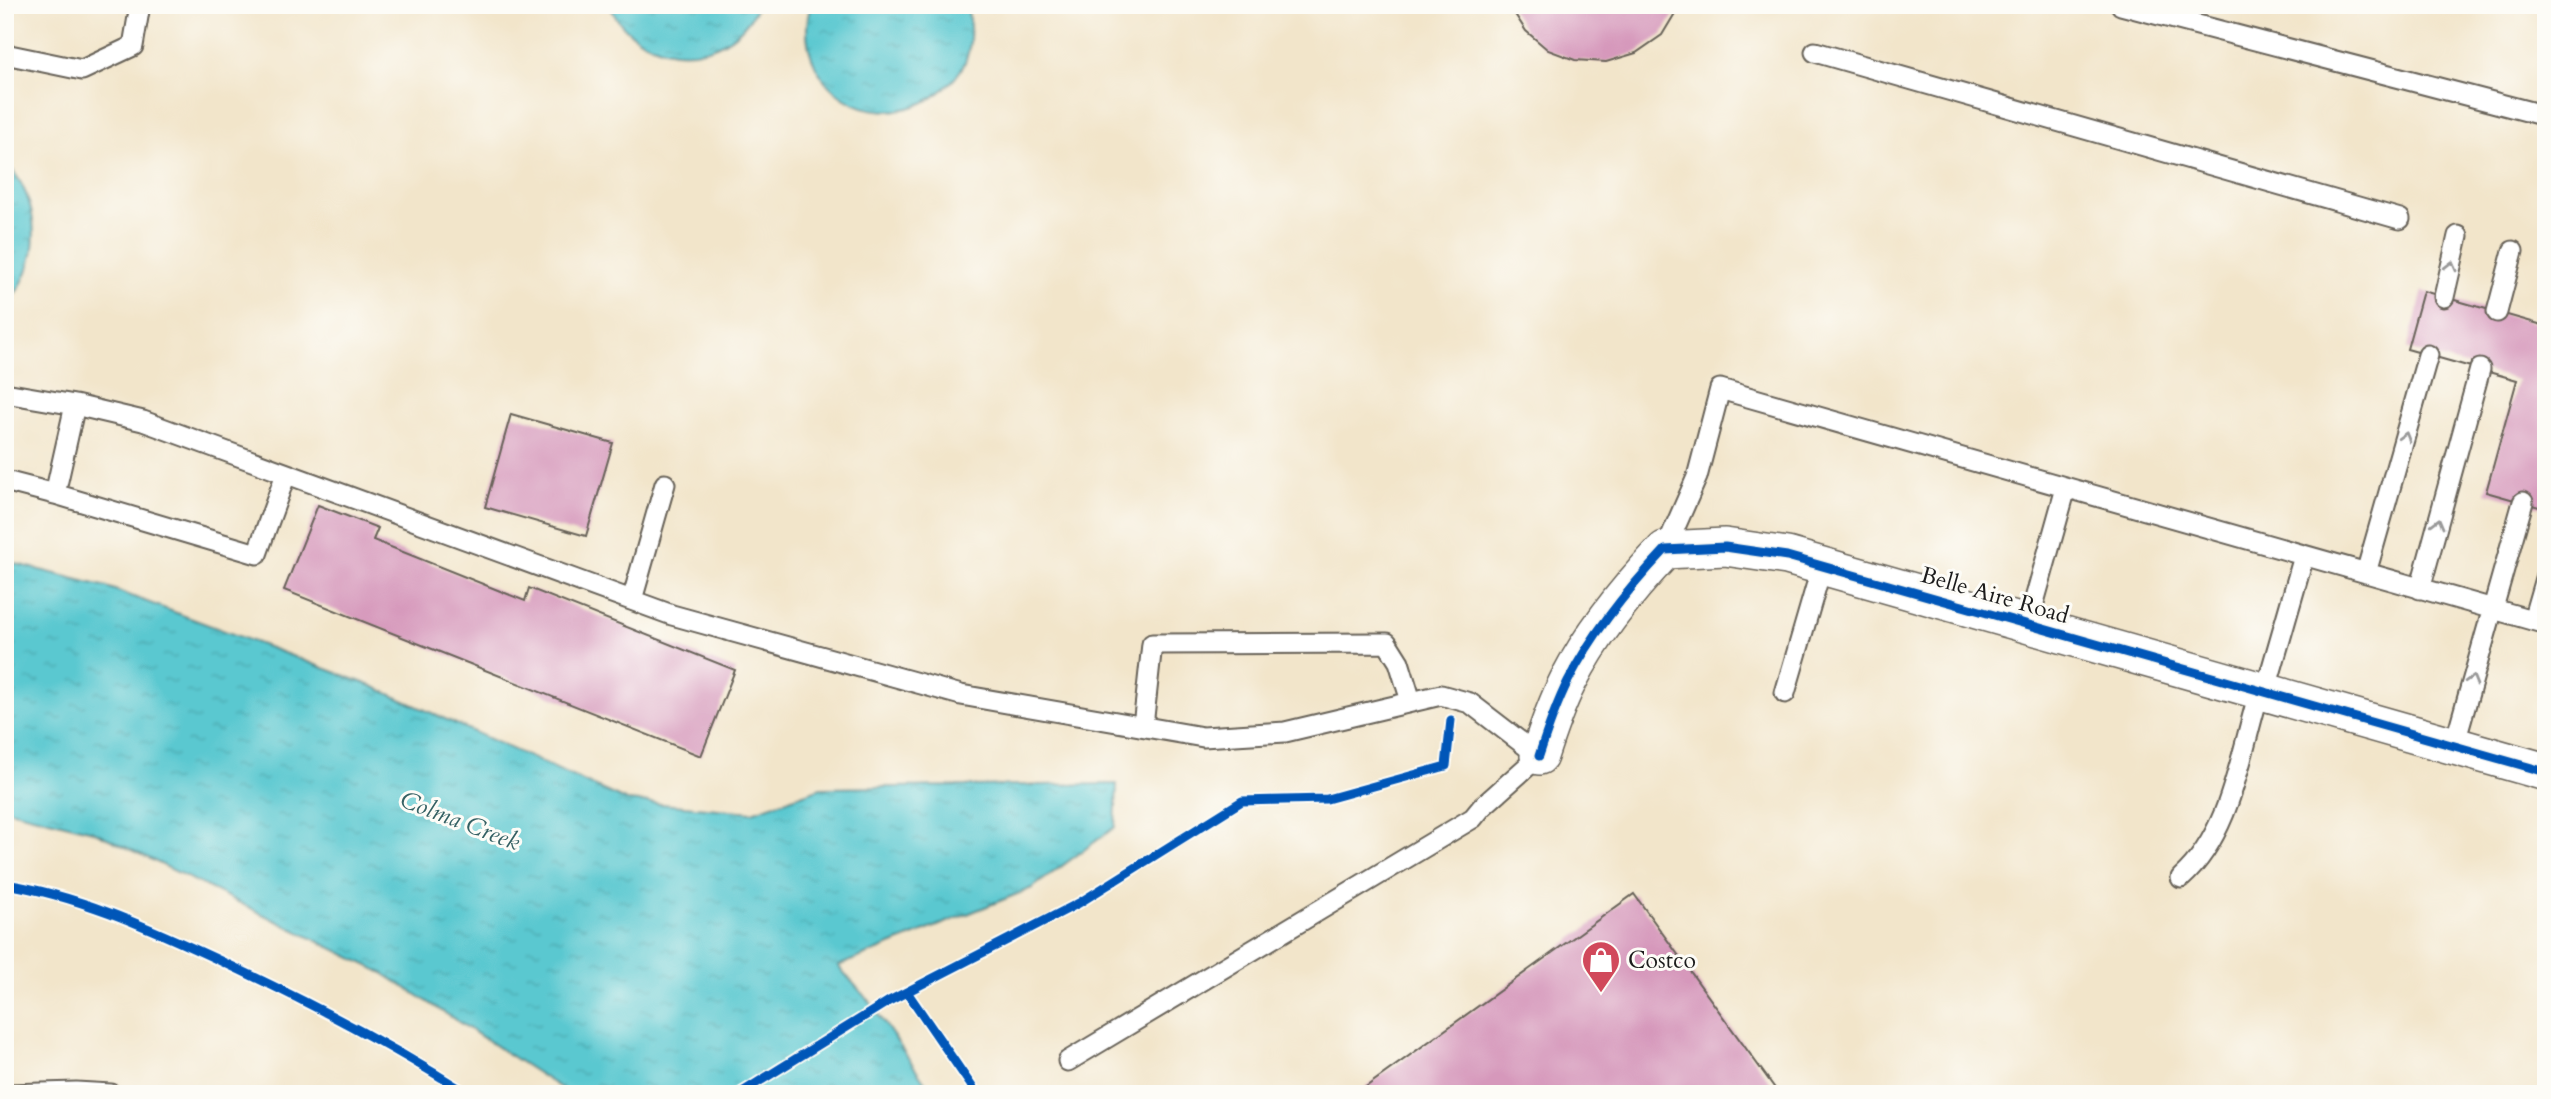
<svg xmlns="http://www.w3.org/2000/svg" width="2551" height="1099" viewBox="0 0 2551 1099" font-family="Cardo,serif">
<defs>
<pattern id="water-ripples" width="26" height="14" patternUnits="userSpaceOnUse" patternTransform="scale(1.75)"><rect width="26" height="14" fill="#5ac8d0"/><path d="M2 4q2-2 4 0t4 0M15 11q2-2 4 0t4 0" fill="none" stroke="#4eabb2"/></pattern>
</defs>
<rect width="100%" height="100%" fill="#fdfcf7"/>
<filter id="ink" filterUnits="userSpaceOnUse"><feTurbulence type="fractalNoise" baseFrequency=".0143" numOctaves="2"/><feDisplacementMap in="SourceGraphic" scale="14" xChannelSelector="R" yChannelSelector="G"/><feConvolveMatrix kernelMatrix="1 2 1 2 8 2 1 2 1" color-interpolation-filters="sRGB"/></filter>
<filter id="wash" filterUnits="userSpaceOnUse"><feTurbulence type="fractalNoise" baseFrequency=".00686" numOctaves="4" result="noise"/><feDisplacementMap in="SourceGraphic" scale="28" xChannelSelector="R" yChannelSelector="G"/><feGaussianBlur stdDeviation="1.57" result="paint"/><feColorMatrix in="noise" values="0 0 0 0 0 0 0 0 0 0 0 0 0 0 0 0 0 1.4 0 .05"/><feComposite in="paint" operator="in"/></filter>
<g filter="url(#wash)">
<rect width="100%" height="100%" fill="#f2e5ca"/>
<path fill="url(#water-ripples)" stroke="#3b7276" stroke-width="2" d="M610 5H758C736 50 686 65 642 41 628 33 615 20 610 5Z
M811 5H967C970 22 972 37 968 53 965 65 957 77 948 85 905 128 834 116 812 58 806 41 805 23 811 5Z
M5 162C43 200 44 268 5 305Z
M5 561 107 587 372 686 627 801 752 812 821 788 1117 784 1115 827 1032 888 838 966 869 1001 933 1094H570L383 973 93 831 5 809Z"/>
<g id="blocks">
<path fill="#d698bb" d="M1509 5H1680L1662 35 1636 53 1606 62 1575 60 1548 50 1526 31Z
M2423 291 2546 326V509L2486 492 2517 380 2407 349Z
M511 414 613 443 586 536 485 507Z
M318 505 378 528 373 540 525 601 529 588 735 670 701 756 284 590Z
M1634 894 1779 1094H1356Z"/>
</g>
</g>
<g filter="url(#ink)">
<use href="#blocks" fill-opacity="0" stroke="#676259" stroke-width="2"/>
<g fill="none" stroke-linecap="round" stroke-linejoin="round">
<defs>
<path id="lane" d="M2121 5 2546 116
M1815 52 2400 219
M5 54 82 70 133 46 140 5
M2444 297 2458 236
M2497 312 2513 251
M5 393 75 405
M286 474 257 554 55 494 75 405 143 421 672 615 961 695 1203 737 1285 732 1441 695 1470 703 1539 756 1482 807 1473 818 1068 1061
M5 481 55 494
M1665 550 1697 477 1720 389 2546 624
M2366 573 2428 355
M2420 589 2480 369
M632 600 665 484
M2533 620 2546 575
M2028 624 2066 488
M2265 692 2304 556
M1785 693 1822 566
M1143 726 1152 644 1387 643 1399 662 1411 701
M2454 746 2523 502
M2181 878C2232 832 2240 754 2260 690
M8 1094 76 1092 111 1094"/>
<path id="street" d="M1539 756C1547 731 1556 705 1568 681 1593 632 1628 589 1665 550L1725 547 1787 556 2546 772"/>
</defs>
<use href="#lane" stroke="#676259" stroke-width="23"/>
<use href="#street" stroke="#676259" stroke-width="40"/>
<use href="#lane" stroke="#fff" stroke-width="19"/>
<use href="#street" stroke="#fff" stroke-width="37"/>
<defs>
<path id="cycleway" d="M1539 756C1547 731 1556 705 1568 681 1593 632 1628 589 1665 550L1725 547 1787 556 2546 772
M5 884C76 895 145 926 210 956 299 997 386 1042 468 1094
M907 992 977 1094
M739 1094 889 1001 1079 903 1242 801 1327 799 1446 766 1451 720"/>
</defs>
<use href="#cycleway" stroke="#fdfcf7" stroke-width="13"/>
<use href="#cycleway" stroke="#0057b8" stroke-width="9"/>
</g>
<defs><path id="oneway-chevron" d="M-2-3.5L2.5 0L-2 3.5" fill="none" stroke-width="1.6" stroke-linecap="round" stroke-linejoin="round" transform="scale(1.75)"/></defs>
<g stroke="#999">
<use href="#oneway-chevron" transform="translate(2451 266) rotate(-76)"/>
<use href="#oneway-chevron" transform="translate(2405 437) rotate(-74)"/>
<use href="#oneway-chevron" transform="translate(2438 523) rotate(-75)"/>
<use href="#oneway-chevron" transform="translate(2472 680) rotate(-74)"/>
</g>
</g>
<defs>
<symbol id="shop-pin" viewBox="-11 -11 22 30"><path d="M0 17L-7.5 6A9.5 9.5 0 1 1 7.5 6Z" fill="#d1495b" stroke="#fdfcf7"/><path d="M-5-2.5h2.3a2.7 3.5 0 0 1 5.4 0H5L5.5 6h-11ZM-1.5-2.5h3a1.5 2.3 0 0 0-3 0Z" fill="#fff"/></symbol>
</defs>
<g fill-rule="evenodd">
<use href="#shop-pin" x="1579" y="938" width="44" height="60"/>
</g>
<g text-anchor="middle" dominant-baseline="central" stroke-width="6" stroke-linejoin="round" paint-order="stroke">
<g font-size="23" fill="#1c1c1c" stroke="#fdfcf7">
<text transform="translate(1995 595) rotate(16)">Belle Aire Road</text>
</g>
<g font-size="23" fill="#1c1c1c" stroke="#fdfcf7" text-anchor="start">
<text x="1628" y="960">Costco</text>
</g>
<g font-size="24" font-style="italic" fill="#356164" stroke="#fdfcf7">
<text transform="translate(460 821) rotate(21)">Colma Creek</text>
</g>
</g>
<rect width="2551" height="1099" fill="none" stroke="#fdfcf7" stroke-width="28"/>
</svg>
